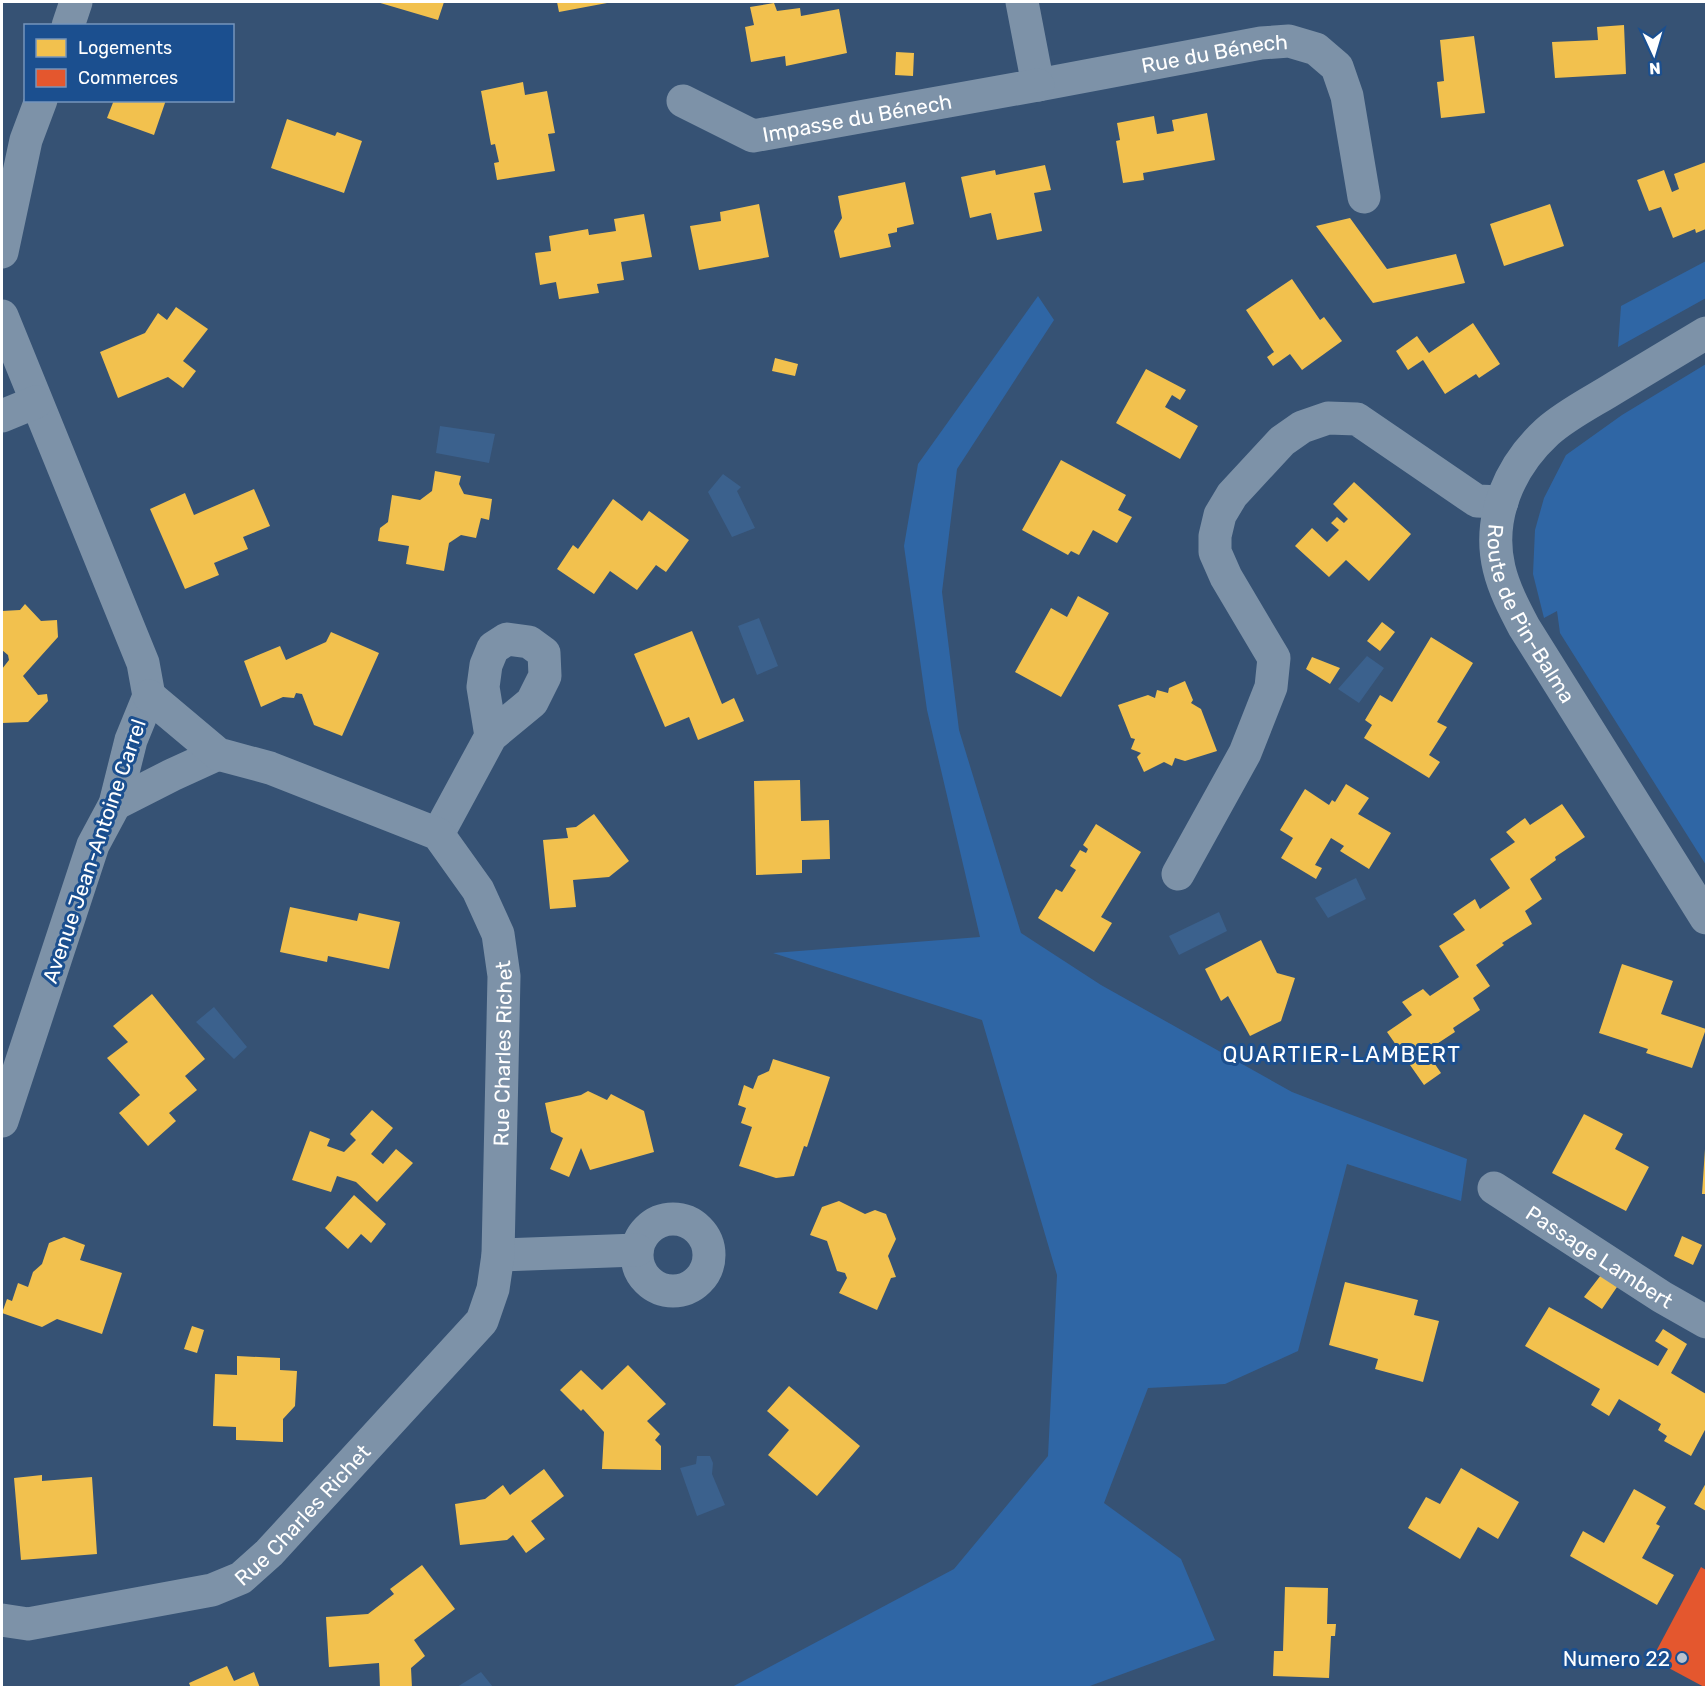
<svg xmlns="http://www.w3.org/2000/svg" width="1708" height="1689" viewBox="0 0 1708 1689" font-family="Rubik,sans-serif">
<rect width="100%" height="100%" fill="#365274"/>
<path fill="#2f66a5" d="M1706 261V298L1618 347 1621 306Z
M1038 296 1054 320 957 469 942 592 959 730 1021 933 1101 985 1292 1092 1467 1159 1461 1201 1347 1164 1298 1351 1225 1384 1148 1388 1104 1503 1181 1559 1215 1640 1087 1687H732L954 1569 1048 1456 1057 1275 982 1020 773 953 980 937 927 710 904 546 918 464Z
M1706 364V865L1560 633 1557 611 1544 618 1533 574 1535 530 1544 498 1566 455 1622 415Z"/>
<path fill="#3b618d" d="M440 426 495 434 489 463 436 453Z
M723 474 741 487 737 491 755 528 732 537 708 492Z
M759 618 778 666 757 675 738 626Z
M1367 656 1384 668 1359 703 1338 689Z
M1356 878 1366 899 1328 918 1315 898Z
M1219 912 1227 931 1179 955 1169 936Z
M214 1007 247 1047 234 1059 196 1022Z
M697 1456H710L713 1463 712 1474 725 1505 697 1516 680 1468 696 1464Z
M481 1672 493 1687H457Z"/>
<path fill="#f2c14e" d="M377 2H444L438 20Z
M557 2H607V3L559 12Z
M774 3 777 11 800 8 801 16 839 9 847 53 786 66 785 56 751 62 745 27 754 25 750 7Z
M1624 25 1626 74 1555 78 1552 42 1598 40 1597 27Z
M1474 36 1485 113 1441 118 1437 82 1444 81 1440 40Z
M896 52 914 53 913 76 895 75Z
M523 82 525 95 547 91 555 133 548 134 555 171 497 180 494 163 499 162 495 144 491 145 481 91Z
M114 100H166L154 135 107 118Z
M1207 113 1215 160 1143 173 1144 180 1123 183 1116 141 1120 140 1117 123 1154 116 1157 134 1174 131 1172 120Z
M287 119 335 136 337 132 362 141 344 193 271 168Z
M1706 162V229L1696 233 1695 229 1673 238 1661 207 1649 211 1637 180 1664 170 1672 192 1679 189 1674 174Z
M1045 165 1051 190 1034 193 1042 231 997 240 991 213 970 218 961 177 995 170 996 175Z
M905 182 914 224 897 228V232L888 234 891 247 840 258 834 231 842 218 838 196Z
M759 204 769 257 699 270 690 226 721 221 720 212Z
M1550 204 1564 246 1504 266 1490 224Z
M644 214 652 257 621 262 624 280 597 284 599 293 559 299 556 282 540 285 535 253 551 251 549 236 588 229 589 235 616 231 614 219Z
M1350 218 1387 269 1456 254 1465 283 1373 303 1316 226Z
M1292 279 1320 320 1324 317 1342 341 1302 370 1290 354 1273 366 1267 357 1274 352 1246 310Z
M176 307 208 329 183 361 196 371 183 388 168 377 118 398 100 352 145 333 158 313 167 320Z
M1473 323 1500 364 1479 378 1476 374 1445 394 1423 360 1408 370 1396 351 1417 336 1429 353Z
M775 358 798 364 795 376 772 371Z
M1146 369 1186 390 1180 400 1172 395 1165 407 1198 426 1180 459 1116 423Z
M1061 460 1126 495 1118 510 1132 517 1117 543 1093 530 1079 555 1071 551 1068 555 1022 530Z
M435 471 461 476 459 484 464 494 492 499 489 520 481 518 476 538 461 535 449 543 444 571 406 564 409 546 378 541 380 528 388 522 392 495 420 500 432 491Z
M1354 482 1411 534 1369 581 1346 560 1329 577 1295 546 1312 528 1327 542 1339 530 1331 523 1337 517 1344 523 1348 519 1333 504Z
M254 489 270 526 243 537 248 549 214 563 219 575 185 589 150 509 185 493 194 515Z
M613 499 642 521 649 511 689 540 666 572 656 565 637 590 610 571 594 594 557 569 573 545 578 549Z
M1078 596 1109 613 1061 697 1015 672 1051 608 1067 617Z
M25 604 41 621 57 620 58 637 23 676 38 695 47 694 48 701 28 722 2 723V669L9 660 8 655 2 650V611L20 610Z
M1382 622 1395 632 1380 651 1367 641Z
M692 631 722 704 734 698 744 721 698 740 689 717 665 727 634 654Z
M331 632 379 653 342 736 314 725 302 694 296 693 294 698 283 697 261 707 244 661 280 646 286 660 326 642Z
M1431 637 1473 663 1437 722 1447 727 1429 755 1440 762 1429 778 1364 738 1372 725 1365 720 1380 695 1392 702Z
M1312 657 1340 668 1330 684 1306 669Z
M1185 681 1193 700 1191 703 1201 709 1217 751 1185 761 1175 758 1172 766 1164 762 1144 772 1137 757 1141 753 1131 749 1135 739 1131 738 1118 705 1148 695 1155 698 1157 690 1168 693 1169 688Z
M800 780 801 821 829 820 830 859 802 860V873L756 875 754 781Z
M1346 784 1369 798 1358 814 1391 833 1369 869 1340 851 1344 846 1331 838 1315 865 1322 868 1316 879 1281 858 1293 838 1280 830 1305 789 1329 805 1332 800 1335 802Z
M1562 804 1585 837 1555 857 1556 860 1530 879 1542 899 1525 911 1532 924 1502 943 1504 945 1476 965 1490 986 1473 998 1480 1010 1453 1028 1455 1032 1426 1051 1441 1073 1424 1085 1387 1032 1412 1015 1402 1002 1423 989 1430 996 1459 977 1439 946 1465 930 1453 914 1475 899 1480 909 1510 888 1490 859 1515 842 1506 832 1525 818 1530 825Z
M594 814 629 861 609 877 573 880 576 907 550 909 543 840 568 838 566 828 576 827Z
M1096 824 1141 852 1101 917 1112 923 1094 952 1038 918 1056 889 1062 892 1076 870 1070 866 1080 850 1086 853 1088 849 1083 845Z
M290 907 357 921 359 913 400 922 389 969 328 956 327 962 280 952Z
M1261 940 1277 973 1295 978 1281 1021 1250 1036 1228 996 1221 1001 1205 969Z
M1622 964 1673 981 1661 1014 1706 1029 1692 1068 1646 1053 1648 1049 1599 1033Z
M152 994 205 1059 185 1076 197 1090 169 1113 176 1121 148 1146 119 1113 140 1095 107 1058 128 1042 113 1026Z
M773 1059 830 1077 807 1147 804 1146 794 1176 776 1178 739 1166 752 1127 741 1123 746 1108 738 1105 744 1085 753 1089 758 1076 769 1071Z
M588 1091 607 1100 611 1094 644 1111 654 1152 590 1170 581 1148 569 1177 550 1169 563 1138 551 1132 545 1103 581 1095Z
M372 1110 393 1128 371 1154 383 1164 396 1149 413 1163 377 1202 356 1182 337 1176 331 1192 292 1180 310 1131 330 1139 327 1146 344 1152 356 1140 350 1134Z
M1584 1114 1623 1134 1615 1149 1649 1167 1626 1211 1552 1173Z
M1705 1149H1706V1194H1702Z
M354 1195 386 1224 371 1243 361 1234 348 1249 325 1228Z
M839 1201 865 1214 875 1210 886 1214 896 1239 888 1256 896 1277 891 1278 877 1310 839 1293 847 1278 845 1273 837 1271 827 1241 810 1235 822 1207Z
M1682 1236 1702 1245 1693 1265 1674 1256Z
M64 1237 85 1245 80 1260 122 1273 102 1334 57 1319 42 1327 2 1313 7 1299 12 1301 18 1283 28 1287 33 1272 42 1264 49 1243Z
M1601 1275 1617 1287 1602 1309 1584 1297Z
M1345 1282 1418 1300 1414 1315 1439 1321 1423 1382 1375 1369 1378 1359 1329 1345Z
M1549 1307 1658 1366 1668 1349 1655 1341 1663 1329 1687 1344 1671 1373 1706 1394V1428L1691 1456 1664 1441 1667 1436 1658 1430 1661 1424 1619 1399 1609 1416 1591 1405 1600 1389 1525 1346Z
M192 1326 204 1330 197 1353 184 1349Z
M237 1356 280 1358V1370L297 1371 295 1406 283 1419V1442L236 1440V1427L213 1426 215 1374 237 1375Z
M628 1365 666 1404 647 1421 660 1434 655 1440 661 1446V1470L602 1469 604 1432 583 1409 581 1411 560 1390 581 1370 602 1390Z
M789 1386 860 1446 817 1496 768 1455 789 1430 767 1411Z
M1461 1468 1519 1502 1498 1539 1478 1527 1460 1559 1408 1528 1426 1497 1440 1504Z
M544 1469 564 1496 531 1521 545 1539 526 1553 513 1535 507 1540 460 1545 455 1504 485 1499 503 1485 510 1495Z
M42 1475V1481L92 1477 97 1554 21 1560 14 1478Z
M1706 1483V1511L1694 1504Z
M1634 1489 1666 1507 1656 1524 1660 1526 1642 1558 1674 1575 1657 1605 1570 1556 1583 1531 1604 1543Z
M422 1565 455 1609 414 1640 425 1656 411 1668 412 1688H380L379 1663 329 1667 326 1617 368 1614 394 1594 390 1589Z
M1285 1587 1328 1588 1327 1624H1336L1335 1636H1331L1329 1678 1273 1676 1274 1651H1283Z
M227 1666 234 1681 254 1672 260 1688H191L189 1683Z"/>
<path fill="#e4572e" d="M1701 1567 1706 1570V1688L1652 1659Z"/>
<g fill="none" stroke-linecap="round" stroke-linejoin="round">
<g stroke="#7d92a8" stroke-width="33">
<path id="s1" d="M1022 2 1038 85 1261 43 1289 41 1316 49 1337 67 1347 96 1364 197"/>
<path d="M68 26 76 2"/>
<path id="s2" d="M683 101 753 136 1038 85"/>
<path d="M2 252 26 140 41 100"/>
<path d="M2 316 143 663 149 696 131 740 115 804 93 845 2 1121"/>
<path d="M2 416 36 402"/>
<path d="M115 804 172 775 218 754"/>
<path d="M438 834 491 736 483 687 486 665 493 648 507 639 529 642 544 653 545 676 532 702 491 736"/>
<path d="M1178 874 1245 753 1271 687 1274 658 1226 577 1215 552V536L1220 515 1232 495 1282 441 1302 427 1328 418 1357 419 1477 501 1502 502"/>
<path id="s3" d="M1494 1188 1662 1297 1706 1322"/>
<circle cx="673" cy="1255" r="36"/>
<path d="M498 1255 637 1250"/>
<path id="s4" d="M2 1620 28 1624 212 1590 241 1578 269 1553 482 1321 493 1289 498 1255 504 976 498 934 478 890 438 834 270 768 218 754 149 696"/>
</g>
<path stroke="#7d92a8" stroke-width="33" id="s5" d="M1706 333C1676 351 1646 369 1616 387 1594 401 1567 414 1547 432 1510 466 1487 517 1499 568 1504 589 1514 608 1524 627L1706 918"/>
</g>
<circle fill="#b9c2ce" stroke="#1b4f8f" stroke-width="2" cx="1682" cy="1658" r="6"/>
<g text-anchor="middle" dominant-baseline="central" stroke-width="6" stroke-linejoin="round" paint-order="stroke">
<g font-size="21" fill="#fff" stroke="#1b4f8f">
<text stroke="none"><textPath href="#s1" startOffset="264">Rue du Bénech</textPath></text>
<text stroke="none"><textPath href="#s2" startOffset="184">Impasse du Bénech</textPath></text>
<text stroke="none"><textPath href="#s5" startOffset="392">Route de Pin-Balma</textPath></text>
<text transform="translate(94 851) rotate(-71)">Avenue Jean-Antoine Carrel</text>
<text stroke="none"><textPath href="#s4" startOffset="867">Rue Charles Richet</textPath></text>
<text stroke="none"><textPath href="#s3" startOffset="126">Passage Lambert</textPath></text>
<text stroke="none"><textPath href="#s4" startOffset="333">Rue Charles Richet</textPath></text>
</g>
<g font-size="21" fill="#fff" stroke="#1b4f8f" text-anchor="end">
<text x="1670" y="1658">Numero 22</text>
</g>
<g font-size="22" letter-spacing="1.5" fill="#fff" stroke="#1b4f8f">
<text x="1342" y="1054">QUARTIER-LAMBERT</text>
</g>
</g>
<rect width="1708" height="1689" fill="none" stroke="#ffffff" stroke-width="6"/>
<rect x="24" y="24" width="210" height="78" fill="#1b4f8f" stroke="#7695bc" stroke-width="1.5"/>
<rect x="36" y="39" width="30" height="18" fill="#f2c14e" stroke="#7695bc" stroke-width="1.5"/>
<text x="78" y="54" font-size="18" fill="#ffffff">Logements</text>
<rect x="36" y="69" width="30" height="18" fill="#e4572e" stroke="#7695bc" stroke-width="1.5"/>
<text x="78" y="84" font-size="18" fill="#ffffff">Commerces</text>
<g transform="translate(1654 54) rotate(176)" stroke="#1b4f8f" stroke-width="4.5" paint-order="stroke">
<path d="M0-4.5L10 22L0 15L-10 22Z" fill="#ffffff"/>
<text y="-9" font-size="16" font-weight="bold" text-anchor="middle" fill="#ffffff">N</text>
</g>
</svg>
